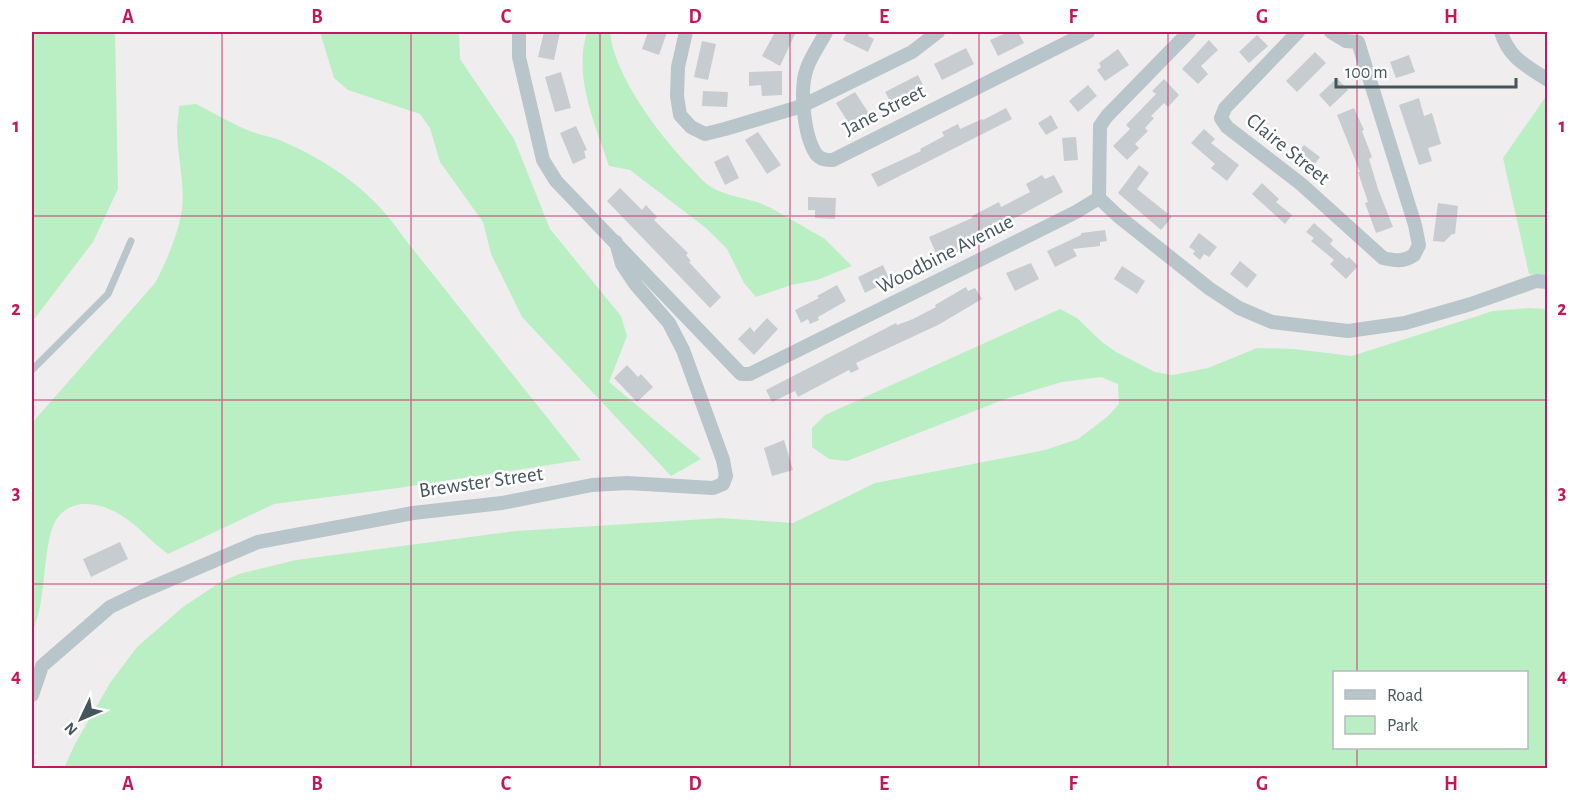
<svg xmlns="http://www.w3.org/2000/svg" width="1579" height="800" viewBox="0 0 1579 800" font-family="'Alegreya Sans',sans-serif">
<rect width="100%" height="100%" fill="#f0edee"/>
<path fill="#baefc4" fill-rule="evenodd" d="M32 32H115L118 189 93 242 32 322Z
M320 32H459L460 59 514 139 550 229 621 316 627 336 609 382 701 459 671 476 522 317 491 254 483 222 440 162 430 128 420 114 348 90 334 78Z
M587 32H610C614 76 660 136 691 168 697 174 703 182 711 187 729 198 753 198 771 208L825 239 852 266 817 280 791 285 756 297 744 283 727 249 706 228 630 170 609 166C595 124 573 76 587 32Z
M1547 95V276L1529 274 1503 158Z
M196 104C214 113 232 124 250 131 262 136 275 137 286 143 334 164 375 194 404 238L581 460 398 488 274 504 168 554C152 543 139 526 122 516 103 503 71 496 56 520 45 538 45 584 40 606 39 615 35 624 32 633V423L155 283C167 260 178 235 182 209 185 182 177 155 177 129 177 122 179 114 179 106Z
M1529 308 1548 309 1547 768H64L75 744 110 683 137 647 183 607 219 583 239 574 296 560 516 531 721 518 793 523 875 483 1045 450 1078 439 1107 417 1119 404 1118 384 1101 377 1062 382 1005 399 847 461 829 459 812 447V428L825 415 1060 309 1077 318 1102 342 1116 352 1155 372 1173 375 1208 368 1257 348 1294 349 1352 356 1493 311ZM1526 672V748H1334V672Z"/>
<path fill="#c7ccd0" d="M544 32H560L554 60 538 57Z
M648 32H667L659 55 642 49Z
M775 32H796L780 66 762 56Z
M847 32H870L868 36 874 39 868 52 843 40Z
M1008 32H1018L1024 43 998 56 990 40Z
M1257 35 1268 46 1249 63 1239 52Z
M1209 40 1218 50 1201 66 1208 74 1198 84 1182 69Z
M702 41 716 44 708 80 694 77Z
M966 48 974 64 942 80 934 64Z
M1118 49 1129 65 1105 81 1097 70 1101 67 1099 63Z
M1315 52 1326 63 1297 92 1286 81Z
M1409 55 1415 72 1396 78 1390 62Z
M782 71V95L762 96 761 85 749 86V72Z
M561 72 571 108 555 112 545 77Z
M918 75 925 89 893 106 885 92Z
M1337 78 1348 90 1330 107 1319 95Z
M1164 79 1179 95 1168 107 1164 103 1151 116 1154 118 1145 128 1148 131 1135 144 1139 148 1127 160 1113 146 1130 129 1126 125 1156 94 1152 91Z
M1088 85 1097 96 1078 112 1069 101Z
M703 91 728 92 727 107 702 106Z
M855 92 874 121 854 132 836 103Z
M1419 98 1424 116 1432 113 1441 144 1428 148 1432 161 1419 165 1399 105Z
M1006 108 1012 119 878 187 871 174 921 151 920 149 944 136 942 132 958 124 960 129 982 119 983 120Z
M1354 108 1364 130 1362 131 1372 157 1369 159 1378 189 1393 227 1376 233 1365 203 1368 202 1358 172H1360L1337 115Z
M1051 115 1058 128 1046 135 1038 123Z
M576 126 587 150 584 151 586 158 573 164 560 133Z
M1204 129 1215 139 1211 143 1239 165 1227 181 1211 168 1215 164 1191 143Z
M758 132 781 165 767 174 745 140Z
M1076 137 1078 160 1064 161 1062 138Z
M1304 145 1320 157 1311 169 1294 157Z
M728 155 739 178 725 185 714 162Z
M1139 165 1149 173 1137 189 1172 217 1161 230 1118 193Z
M1042 175 1045 179 1054 175 1063 192 1017 217 986 230 987 232 958 246 960 251 939 260 929 237 972 218V216L999 202 1001 207 1030 192 1026 184Z
M1262 183 1279 199 1276 202 1292 215 1285 224 1252 194Z
M620 188 642 210 646 205 657 217 654 220 688 253 686 255 691 261 689 262 721 297 710 308 607 201Z
M808 197 836 198 835 219 815 218V210H808Z
M1438 203 1458 206 1455 234H1452L1444 242 1433 241Z
M1314 223 1333 240 1330 244 1347 259 1349 257 1358 266 1346 279 1330 264 1334 260 1311 241 1314 238 1306 232Z
M1105 230 1107 241 1100 242V246L1073 249 1077 256 1055 267 1047 251 1081 235V233Z
M1199 233 1217 247 1209 257 1204 254 1200 260 1193 254 1195 251 1189 247Z
M1240 261 1257 275 1247 288 1230 274Z
M1031 263 1039 279 1015 291 1006 273Z
M883 265 890 280 865 293 858 277Z
M1122 266 1145 281 1137 294 1114 279Z
M837 285 846 301 818 317 819 320 810 324 808 319 801 323 795 310 819 298 817 296Z
M966 287 968 291 975 288 982 299 938 325 856 363 859 369 851 373 849 370 798 397 795 391 772 402 766 390 896 323 897 325 913 319 936 307 935 305Z
M767 318 778 329 754 355 738 339 750 327 754 332Z
M627 365 638 377 641 374 653 387 637 402 614 378Z
M784 440 793 470 772 476 764 448Z
M120 542 128 559 91 577 83 559Z"/>
<g fill="none" stroke-linecap="round" stroke-linejoin="round">
<path stroke="#b8c5cb" stroke-width="7" d="M32 370 108 294 131 241"/>
<path stroke="#b8c5cb" stroke-width="14" d="M519 32V57L543 160 556 181 741 374H750L1076 212 1099 198
M686 32 678 67 677 96 680 115 691 127 705 134 725 129 802 106 912 52 938 32
M826 32C820 44 811 56 807 68 799 89 804 136 816 154 821 160 827 160 833 160L1088 32
M1298 32 1225 108 1221 118 1227 127 1301 184 1383 258C1396 261 1403 262 1414 255L1419 245 1415 225 1358 42
M1331 32 1346 41 1358 42
M1501 32C1509 58 1525 65 1548 80
M1099 198 1118 216 1210 289 1239 308 1272 322 1348 331 1405 323 1471 304 1536 281 1548 282
M1099 198 1100 126 1107 116 1189 32
M32 695 42 666 110 607 141 592 258 542 413 513 502 503 592 485 627 483 713 488 723 484 726 476 723 460 683 350 669 323 636 285 622 264 616 242"/>
</g>
<path fill="none" stroke="#c2185b" stroke-width="1.5" stroke-opacity="0.55" d="M222 32V768M411 32V768M600 32V768M790 32V768M979 32V768M1168 32V768M1357 32V672M32 216H1548M32 400H1548M32 584H1548M1357 748V768"/>
<g text-anchor="middle" dominant-baseline="central" stroke-width="5" stroke-linejoin="round" paint-order="stroke">
<g font-size="21" fill="#45555b" stroke="#fff">
<text transform="translate(884 110) rotate(-27)">Jane Street</text>
<text transform="translate(1288 149) rotate(39)">Claire Street</text>
<text transform="translate(945 254) rotate(-27)">Woodbine Avenue</text>
<text transform="translate(481 482) rotate(-8)">Brewster Street</text>
</g>
</g>
<rect width="1579" height="800" fill="none" stroke="#ffffff" stroke-width="66"/>
<rect x="1333" y="671" width="195" height="78" fill="#ffffff" stroke="#b5bbbd" stroke-width="1.5"/>
<rect x="1345" y="690" width="30" height="9" fill="#b8c5cb" stroke="#b5bbbd" stroke-width="1.5"/>
<text x="1387" y="701" font-size="18" fill="#45555b">Road</text>
<rect x="1345" y="716" width="30" height="18" fill="#baefc4" stroke="#b5bbbd" stroke-width="1.5"/>
<text x="1387" y="731" font-size="18" fill="#45555b">Park</text>
<g transform="translate(81 719) rotate(226)" stroke="#ffffff" stroke-width="4.5" paint-order="stroke">
<path d="M0-4.5L10 22L0 15L-10 22Z" fill="#45555b"/>
<text y="-9" font-size="16" font-weight="bold" text-anchor="middle" fill="#45555b">N</text>
</g>
<path d="M1336 78v9h180v-9" fill="none" stroke="#45555b" stroke-width="3"/>
<text x="1345" y="78" font-size="18" fill="#45555b" stroke="#ffffff" stroke-width="4.5" paint-order="stroke">100 m</text>
<rect x="33" y="33" width="1513" height="734" fill="none" stroke="#c2185b" stroke-width="2"/>
<g font-size="20" text-anchor="middle" font-weight="bold" fill="#c2185b">
<text x="128" y="23">A</text>
<text x="317" y="23">B</text>
<text x="506" y="23">C</text>
<text x="695" y="23">D</text>
<text x="884" y="23">E</text>
<text x="1073" y="23">F</text>
<text x="1262" y="23">G</text>
<text x="1451" y="23">H</text>
<text x="16" y="132">1</text>
<text x="1562" y="132">1</text>
<text x="16" y="315">2</text>
<text x="1562" y="315">2</text>
<text x="16" y="499">3</text>
<text x="1562" y="499">3</text>
<text x="16" y="682">4</text>
<text x="1562" y="682">4</text>
<text x="128" y="790">A</text>
<text x="317" y="790">B</text>
<text x="506" y="790">C</text>
<text x="695" y="790">D</text>
<text x="884" y="790">E</text>
<text x="1073" y="790">F</text>
<text x="1262" y="790">G</text>
<text x="1451" y="790">H</text>
</g>
</svg>
